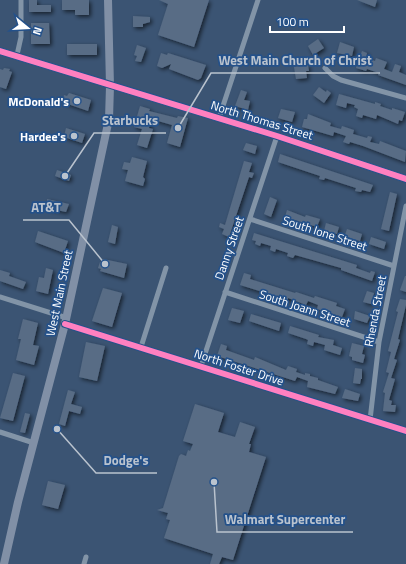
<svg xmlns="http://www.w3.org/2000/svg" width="406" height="564" viewBox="0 0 406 564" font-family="'Titillium Web',sans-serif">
<defs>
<filter id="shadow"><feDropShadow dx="2" dy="2" stdDeviation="2" flood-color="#0009"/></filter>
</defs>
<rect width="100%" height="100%" fill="#3b5473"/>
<path fill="#586c85" filter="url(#shadow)" d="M29 0H37V5H51V12H29Z
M62 0H89V15H75V10H62Z
M159 0H209L194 47 158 35 168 4Z
M357 0H377L375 7Z
M133 16 150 17V22L143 24V27H133Z
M31 23H49L50 44H31Z
M318 39 324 48 313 55 308 46Z
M340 42 354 47 352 56 337 53Z
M67 44H97V55H67Z
M137 45 146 48 141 62 135 61 137 56 134 55Z
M362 51 367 53 366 58 375 61 376 58 387 62 384 69 392 72 395 64 401 66 399 72 406 75V85L378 75 379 73 367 69 366 71 356 68Z
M161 53 167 55 168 53 206 65 201 78 198 80 169 69 171 64 162 68 157 66Z
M308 65 309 71H306L307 78 296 79 294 67Z
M4 68 10 69 9 71 12 72 6 89 0 87V69L3 70Z
M319 87 326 92 327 90 331 93 324 103 313 95Z
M241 90 247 92 244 100 250 101 248 110 235 106Z
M69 93 91 100 88 111 62 102 64 95 67 96Z
M339 94 375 104V102L381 104 380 106 392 110V108L405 112 402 121 399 120 398 124 377 115 376 119 363 115 362 118 356 116 358 109 354 107 355 105 347 103 346 108 336 105Z
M140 106 150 109 149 111 177 118 178 116 188 118 180 147 167 143 172 125 151 119 149 128 153 129 147 148 137 145 142 129 134 127Z
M281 109 295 112 292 122 278 118Z
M308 114 331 123 330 126 341 129 342 126 354 130 353 134 367 138 368 136 372 137 370 142 379 144 380 141 406 151 405 162 363 146 350 142 349 144 343 142 346 136 334 132 333 136 302 127 304 119H307Z
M66 128 85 134 82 143 64 137Z
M246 143 257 146 255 154 243 150Z
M280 154 373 185 370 192 362 190 361 192 355 191 356 188 325 178 324 180 319 179 320 176 278 162Z
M132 157 147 161 143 177 145 179 143 186 125 181 128 170 122 169 124 162 130 163Z
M244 161 252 163 249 172 254 173 252 178 249 177 229 237 222 234 224 229 219 227 220 223 225 225Z
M57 170 71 175 69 181 55 176Z
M390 192 397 194 389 231 381 229Z
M270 197 277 200 271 217 264 214Z
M47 199 69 204 66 212 47 208Z
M287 210 305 217 306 215 320 219 317 227 285 217Z
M326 223 339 227 337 234 324 231Z
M112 225 118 227 115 244 108 242Z
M347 229 362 234 360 241 347 238 345 235Z
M38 231 68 241 64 253 35 242Z
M254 233 357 265 356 268 370 273 371 271 375 272 372 281 341 270V268L295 255 293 258 287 256 288 253 276 249 275 252 270 250 271 246 261 243 260 246 255 244 256 241 252 240Z
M371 237 386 242 384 249 369 244Z
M103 259 127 264 124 278 100 271 101 269 98 268 100 262H103Z
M46 268 53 270 48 294 36 291 39 277 44 278Z
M0 270 10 273 9 276 26 282 23 289 0 281Z
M244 273 251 275 250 279 295 293 296 292 314 298 315 296 337 303 336 306 345 309 342 317 317 309 318 305 308 301 306 305 288 298V300L240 285Z
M405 276H406V292L400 290Z
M103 288 122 293 112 327 92 321Z
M367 291 374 293 371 304 363 302Z
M400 299 406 300V305L398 339 400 340 394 359 397 360 391 378 395 379 389 400 392 401 391 405H396L395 412 383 411 385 393 383 392 389 373 386 372 391 352 388 351 398 312 396 311Z
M232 308 244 311 240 323 228 320Z
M355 311 370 316 367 323 354 319Z
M251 314 281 323 279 331 249 321Z
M23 319 38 323 33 345 39 346 34 365 16 360 21 339H18Z
M290 326 319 335 318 337 334 340 333 345 342 348 340 355 324 350 325 345 314 342 313 346 307 344 308 340 306 339 288 333Z
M86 342 105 346 97 381 79 377Z
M352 343 364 346 362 354 365 355 363 363 352 360V357L349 356Z
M221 344 227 346 226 350 254 360 255 357 286 370 288 366 297 369 296 372 305 375V373L310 374V376L318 378V380L338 387 335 394 307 387 308 381 297 377 295 381 217 356Z
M355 368 362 369V379H361L360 384 353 383Z
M13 373 25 376 13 421 0 418Z
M345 389 360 394 358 401 342 398Z
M68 390 75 392 71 404 82 407 80 414 69 411 65 426 59 424Z
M195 404 224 413 218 432 235 437 240 422 255 427 249 444H251L249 452 266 457 233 560 222 557 219 564H210L213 554 164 538 170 520 166 519 168 513 157 510 163 508 179 456 181 454 186 456 188 450 190 451 193 444 183 441Z
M25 413 30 414 25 433 20 432Z
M48 481 65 485 58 509 42 505Z"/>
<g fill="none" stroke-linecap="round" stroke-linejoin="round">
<path stroke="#8294a7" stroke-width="5" d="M17 55 21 37V0
M325 68 333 76 341 80 406 98
M219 118 258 0
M250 219 394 266
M225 292 379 342
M0 297 67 318
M65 324 406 431
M141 347 166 268
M201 366 277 136
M370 420 379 342 406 206
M0 432 34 443
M84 564 86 557"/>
<path stroke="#7d8fa3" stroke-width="7" d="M0 51 277 136 406 179"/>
<path stroke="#8190a6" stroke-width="8" d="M4 564 18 502 65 324 109 119 110 86 108 0"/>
<defs>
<path id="cycleway" d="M0 51 277 136 406 179
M65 324 406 431"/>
</defs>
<use href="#cycleway" stroke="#24518a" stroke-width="8"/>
<use href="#cycleway" stroke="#ff80c0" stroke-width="6"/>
</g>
<g fill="#bac3ce" stroke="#24518a" stroke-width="1.5">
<circle cx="77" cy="101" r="4"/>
<circle cx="74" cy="136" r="4"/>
</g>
<g text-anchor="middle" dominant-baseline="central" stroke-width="3.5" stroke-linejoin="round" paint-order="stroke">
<g font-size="12" font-weight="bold" fill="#fff" stroke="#24518a" text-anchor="end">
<text x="69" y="101">McDonald's</text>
<text x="66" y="136">Hardee's</text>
</g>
<g font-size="12" fill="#fff" stroke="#24518a">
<text transform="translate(262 120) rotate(17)">North Thomas Street</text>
<text transform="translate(325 233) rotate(18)">South Ione Street</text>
<text transform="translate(229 248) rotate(-71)">Danny Street</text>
<text transform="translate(59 293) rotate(-78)">West Main Street</text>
<text transform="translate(305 308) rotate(18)">South Joann Street</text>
<text transform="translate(375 311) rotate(-79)">Rhenda Street</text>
<text transform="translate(239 367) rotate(18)">North Foster Drive</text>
</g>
</g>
<path fill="none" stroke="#bac3ce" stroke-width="1.5" d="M178 128L211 73H380M65 176L94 133H166M105 264L69 220H23M57 429L96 473H157M214 482L217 532H353"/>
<g fill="#bac3ce" stroke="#24518a" stroke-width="1.5">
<circle cx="178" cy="128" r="4"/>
<circle cx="65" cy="176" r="4"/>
<circle cx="105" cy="264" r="4"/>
<circle cx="57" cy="429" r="4"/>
<circle cx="214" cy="482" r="4"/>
</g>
<g font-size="13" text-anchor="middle" font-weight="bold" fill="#bac3ce" stroke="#24518a" stroke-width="3.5" stroke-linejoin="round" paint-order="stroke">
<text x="295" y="65">West Main Church of Christ</text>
<text x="130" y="125">Starbucks</text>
<text x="46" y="212">AT&amp;T</text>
<text x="126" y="465">Dodge's</text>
<text x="285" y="524">Walmart Supercenter</text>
</g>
<g transform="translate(28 28) rotate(108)" stroke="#24518a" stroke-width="3" paint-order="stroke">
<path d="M0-3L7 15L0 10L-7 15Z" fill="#ffffff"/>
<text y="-6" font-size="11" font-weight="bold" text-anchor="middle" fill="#ffffff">N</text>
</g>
<path d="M270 26v6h74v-6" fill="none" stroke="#ffffff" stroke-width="2"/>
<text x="276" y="26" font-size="12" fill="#ffffff" stroke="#24518a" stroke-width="3" paint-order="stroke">100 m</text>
</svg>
